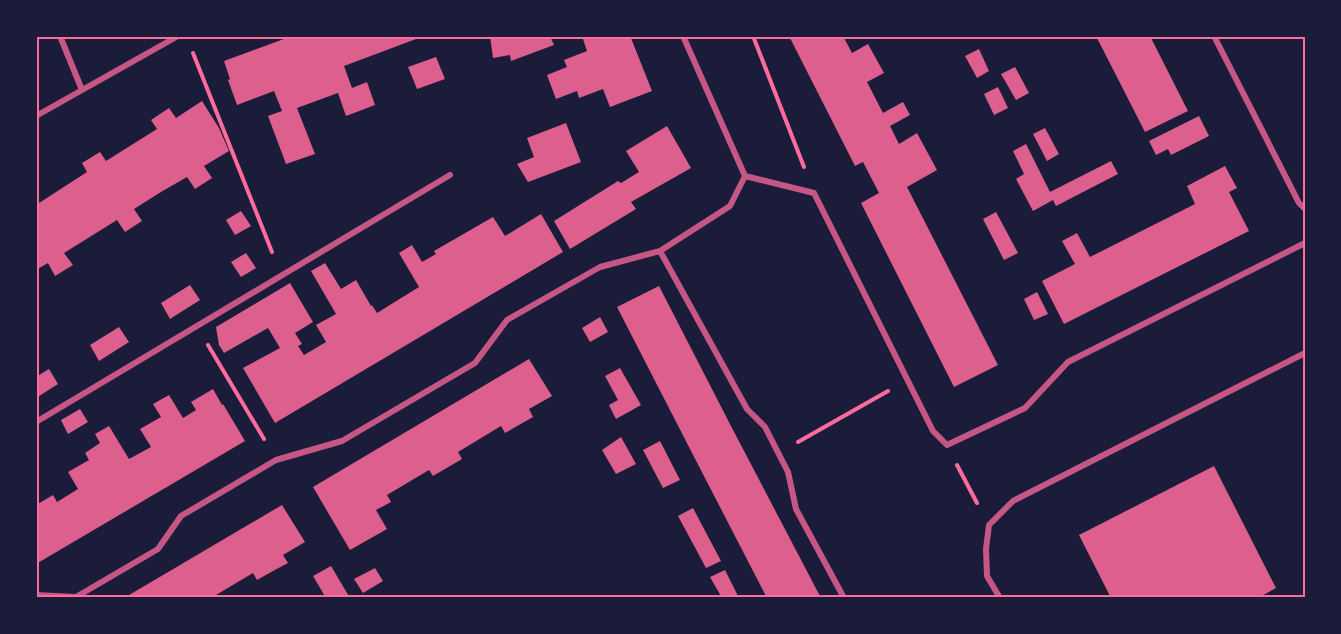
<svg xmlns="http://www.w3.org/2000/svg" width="1341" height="634" viewBox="0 0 1341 634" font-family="Overpass,sans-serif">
<rect width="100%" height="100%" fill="#1b1b3a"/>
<path fill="#dd5f8e" d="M292 36H424L344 66 352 88 367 82 375 105 346 116 338 93 297 108 315 154 286 164 268 116 282 111 274 91 237 105 228 80 230 79 224 61Z
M490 36H550L554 45 511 61 510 55 493 58Z
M582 36H636L631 38 652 91 610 107 603 89 579 98 577 91 556 99 547 75 567 67 564 60 587 51Z
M789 36H843L852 53 868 44 884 73 867 82 883 113 903 102 910 115 890 126 899 144 917 133 937 170 907 187 998 365 954 387 861 203 879 193 863 162 855 166Z
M1096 36H1150L1188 111 1145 132Z
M979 49 989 71 977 78 965 56Z
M436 57 445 79 417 89 408 67Z
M1015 67 1029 93 1016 100 1001 74Z
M998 87 1008 108 994 115 984 94Z
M202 101 219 128 229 151 204 166 212 178 195 189 187 177 161 192 134 209 142 221 125 232 117 220 64 253 73 265 55 276 48 263 36 270V205L87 172 82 163 100 152 106 161 157 129 151 120 169 108 176 118Z
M1199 116 1209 136 1171 155 1168 149 1156 155 1149 141Z
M566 123 581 162 528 182 517 164 534 157 527 138Z
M667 126 691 168 631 202 636 209 570 249 554 221 618 181 621 183 639 172 626 151Z
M1045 128 1059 154 1047 161 1033 134Z
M1026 144 1050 192 1111 161 1118 174 1056 206 1053 200 1033 211 1016 179 1024 174 1013 151Z
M1225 166 1237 188 1229 192 1249 231 1064 324 1042 281 1075 264 1062 241 1077 233 1090 257 1195 204 1187 186Z
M241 211 251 226 235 235 226 220Z
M996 212 1018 253 1004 260 983 219Z
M541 214 563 252 275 423 243 368 280 348 268 328 224 353 219 345 216 327 290 283 313 322 295 333 302 344 298 346 304 355 326 342 316 325 336 314 311 271 325 263 341 289 356 280 371 306 372 305 377 313 419 287 399 253 412 245 422 262 436 254 434 251 493 217 505 236Z
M246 253 256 268 241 277 231 262Z
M190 285 200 300 170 319 161 303Z
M659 286 732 428 821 598H767L690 449 617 307Z
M1037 292 1048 314 1034 320 1024 299Z
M600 317 608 332 590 342 582 328Z
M119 327 129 342 99 361 90 345Z
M529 359 552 396 529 409 533 417 505 433 501 426 458 452 462 459 433 476 429 470 387 495 391 502 376 510 387 529 350 550 313 487Z
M620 368 641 405 616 419 609 405 618 400 605 376Z
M49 369 58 384 36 398V377Z
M213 389 222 405 223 404 245 441 36 564V505L53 495 57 502 78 489 68 472 89 460 85 453 100 443 95 434 109 426 129 459 151 447 140 429 161 417 153 404 169 395 183 418 196 410 191 402Z
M80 409 88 422 68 434 61 420Z
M621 437 636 464 616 474 602 450Z
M660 441 680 480 663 488 643 450Z
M1214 466 1276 588 1258 598H1111L1079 535Z
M282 505 305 542 283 555 288 563 273 571 257 580 253 573 211 598H124Z
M693 508 721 561 706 568 678 516Z
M331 566 350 598H326L313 576Z
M375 568 383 581 363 593 354 579Z
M725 570 739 598H722L710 577Z"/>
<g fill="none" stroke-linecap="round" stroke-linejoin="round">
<path stroke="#ff6b9d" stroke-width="4" d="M753 36 804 167
M193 53 272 252
M208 345 264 439
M798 442 888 391
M957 465 977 503"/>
<path stroke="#c65784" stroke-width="6" d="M60 36 82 90
M683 36 745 176 814 193 933 431 947 445 1025 408 1068 362 1305 243
M1214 36 1299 203 1305 209
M36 116 178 36
M660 251 747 409 765 427 788 472 796 509 844 598
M36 422 450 175
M36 595 76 597 158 549 181 516 276 460 342 441 475 363 507 320 600 267 660 251 730 206 745 176
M1000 598 987 576 986 549 989 525 1013 501 1305 353"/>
</g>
<rect width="1341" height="634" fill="none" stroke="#1b1b3a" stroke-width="75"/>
<rect x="38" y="38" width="1266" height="558" fill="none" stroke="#ff6b9d" stroke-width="2"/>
</svg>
